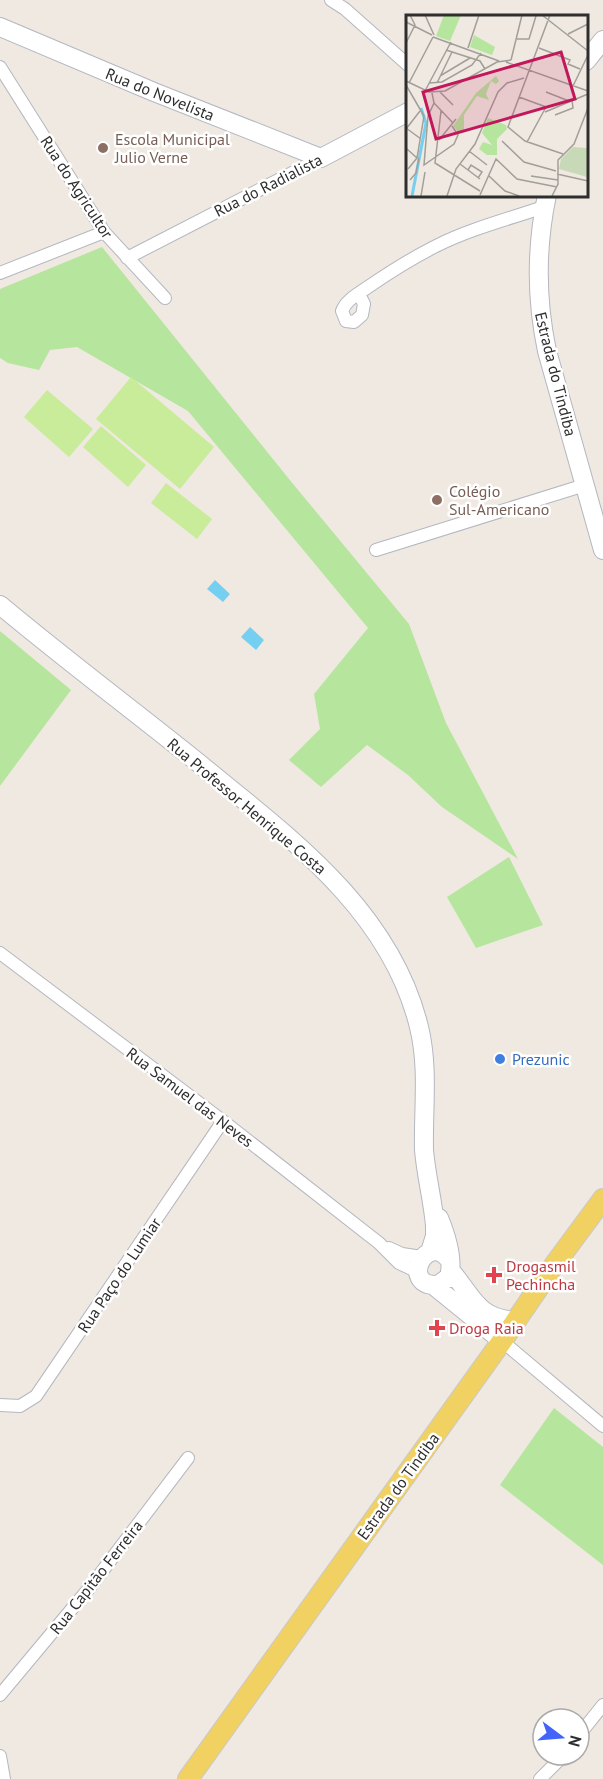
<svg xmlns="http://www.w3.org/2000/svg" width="603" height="1779" viewBox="0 0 603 1779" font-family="'PT Sans',sans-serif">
<rect width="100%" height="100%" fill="#efe9e1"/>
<path fill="#b6e59e" d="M102 247 289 479 409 624 446 723 518 859 442 807 408 775 367 745 321 787 289 760 320 729 314 694 368 628 188 411 77 347 50 350 39 370 8 363 0 358V289Z
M0 631 71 690 0 786Z
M509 857 543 925 476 948 447 897Z
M554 1408 603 1447V1565L500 1485Z"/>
<path fill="#c9ec9a" d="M131 377 214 447 180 489 96 419Z
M47 390 93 429 69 457 24 417Z
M101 426 146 465 128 487 83 447Z
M166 483 212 519 197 539 151 503Z"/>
<path fill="#75cff0" d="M215 580 230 594 223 602 207 589Z
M250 627 264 640 256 650 241 637Z"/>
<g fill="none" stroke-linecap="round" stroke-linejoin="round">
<defs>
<path id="street" d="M331 0 345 9 408 65
M0 67 104 232 165 298
M127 258 321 158
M0 273 104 232
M359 294 364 304 362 315 354 322 346 321 342 311C346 300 358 294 368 287 390 272 412 258 436 246 470 229 508 219 544 207
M376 550 585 485
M0 953 223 1121 379 1243 399 1263 418 1272
M389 1248 402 1254 422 1257
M502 1341 603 1426
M0 1405 20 1406 36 1396 223 1121
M0 1695 91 1586 188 1458
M579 1735 603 1705
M0 1756 4 1779
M540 1779 564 1755"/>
<path id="secondary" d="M0 27 154 92 321 158 408 112
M586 61 603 40
M547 195C536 247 536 299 547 351L603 550
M0 605C67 661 138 714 206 769 293 840 391 912 419 1027 429 1068 423 1109 424 1150 426 1175 433 1201 435 1226V1236L430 1252
M439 1218C446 1235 454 1259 449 1277L438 1285C398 1287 427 1229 450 1261
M451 1271C474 1298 477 1319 517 1321
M433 1285 502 1341"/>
<path id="primary" d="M188 1779 502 1341 552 1268 603 1199"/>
</defs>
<use href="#street" stroke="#b4b7c1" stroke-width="14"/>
<use href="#secondary" stroke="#b4b7c1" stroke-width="20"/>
<use href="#primary" stroke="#c9c9c9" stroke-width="22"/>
<use href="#street" stroke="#fff" stroke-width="12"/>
<use href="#secondary" stroke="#fff" stroke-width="18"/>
<use href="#primary" stroke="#f2d163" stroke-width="20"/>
</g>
<g fill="#8d6e63" stroke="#fff" stroke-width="2">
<circle cx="103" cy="148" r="6"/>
<circle cx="437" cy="500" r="6"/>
</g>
<circle fill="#3f7fe0" stroke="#fff" stroke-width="2" cx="500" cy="1059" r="6"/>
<g fill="#e0444e" stroke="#fff" stroke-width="2">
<path d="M491 1266h6v6h6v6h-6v6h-6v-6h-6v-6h6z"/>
<path d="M434 1319h6v6h6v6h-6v6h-6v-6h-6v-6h6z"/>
</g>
<g text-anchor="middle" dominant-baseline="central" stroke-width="5" stroke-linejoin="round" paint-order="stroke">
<g font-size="16" fill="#2e2e2e" stroke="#fff">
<text transform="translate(160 94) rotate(22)">Rua do Novelista</text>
<text transform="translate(268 185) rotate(-27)">Rua do Radialista</text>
<text transform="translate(77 187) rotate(57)">Rua do Agricultor</text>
<text transform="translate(556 374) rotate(76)">Estrada do Tindiba</text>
<text transform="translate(247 806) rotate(40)">Rua Professor Henrique Costa</text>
<text transform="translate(190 1097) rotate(37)">Rua Samuel das Neves</text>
<text transform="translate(119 1275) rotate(-56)">Rua Paço do Lumiar</text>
<text transform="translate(398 1486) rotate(-54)">Estrada do Tindiba</text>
<text transform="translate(96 1577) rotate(-52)">Rua Capitão Ferreira</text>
</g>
<g font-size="16" fill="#785e54" stroke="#fff" text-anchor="start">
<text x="115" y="139">Escola Municipal<tspan x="115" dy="18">Julio Verne</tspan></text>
<text x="449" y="491">Colégio<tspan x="449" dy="18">Sul-Americano</tspan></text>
</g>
<g font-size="16" fill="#366cbe" stroke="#fff" text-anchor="start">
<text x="512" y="1059">Prezunic</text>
</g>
<g font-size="16" fill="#be3a42" stroke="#fff" text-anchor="start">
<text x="506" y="1266">Drogasmil<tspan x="506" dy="18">Pechincha</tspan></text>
<text x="449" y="1328">Droga Raia</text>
</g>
</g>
<g transform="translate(406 15)">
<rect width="182" height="182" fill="#efe9e1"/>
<path d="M38 0H55L44 26 30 21ZM68 20 89 32 86 40 64 32ZM90 61 93 66 90 69 85 66 80 79 83 85 71 81 58 100V117L53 118 47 111 70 78ZM82 103 100 110 101 114 91 124V140H81L73 134 77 127 86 130 76 118Z" fill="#b6e59e"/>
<path d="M167 132 181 133V162L153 154 155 144Z" fill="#c8d9b8"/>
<path fill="none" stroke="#75cff0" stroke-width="3" d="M6 181 20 108 15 93"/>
<path fill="none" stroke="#a29e99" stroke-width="1.5" d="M19 0 28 20M136 0 182 36M144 0 102 112 119 126 157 139M0 7 26 20M162 19 182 9M27 22 93 46M111 24H123L130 1M0 28 9 10 4 0M62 33 73 0M133 33 164 45 162 49 174 54M40 35 74 46 79 54M105 45 116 0M100 47 182 76M34 61 64 43M0 66 23 77 39 76 91 47 105 45M3 68 27 22M23 68 36 67 66 50 75 38M31 68 46 37M0 70 18 101 11 143M167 71 182 40M19 76 45 27M34 77 47 90M140 77 163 86M26 78 28 88 47 108M113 82 140 92 121 127M28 88 22 101 18 150 48 129 52 120 46 111M35 96 29 148 74 176M139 97 182 79M149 100 167 93 166 85M0 113 15 124M0 114 14 96M33 125 50 104M96 126 118 147 150 156M1 134 11 143 2 154M63 136 81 150M54 149 74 164M62 155 65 150 76 157 72 163M151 159 182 166M83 161 99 176 113 181M125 161 152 165M4 165 10 158 13 143M74 180 90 144 111 164 151 172M15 181 19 157M41 181 50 154 69 129 92 77 101 68 118 63M146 181 152 169V145L168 129 182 93"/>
<path fill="#c2185b" fill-opacity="0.15" stroke="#c2185b" stroke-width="3" d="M155 37 169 84 30 124 17 77Z"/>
<rect width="182" height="182" fill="none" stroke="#2e2e2e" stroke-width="3"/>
</g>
<g transform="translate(561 1737) rotate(106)"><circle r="28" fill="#ffffff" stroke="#ababab" stroke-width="1.5"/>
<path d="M0-4.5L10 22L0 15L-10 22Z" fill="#4264fb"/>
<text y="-9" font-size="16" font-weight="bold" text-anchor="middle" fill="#2e2e2e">N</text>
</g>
</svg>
